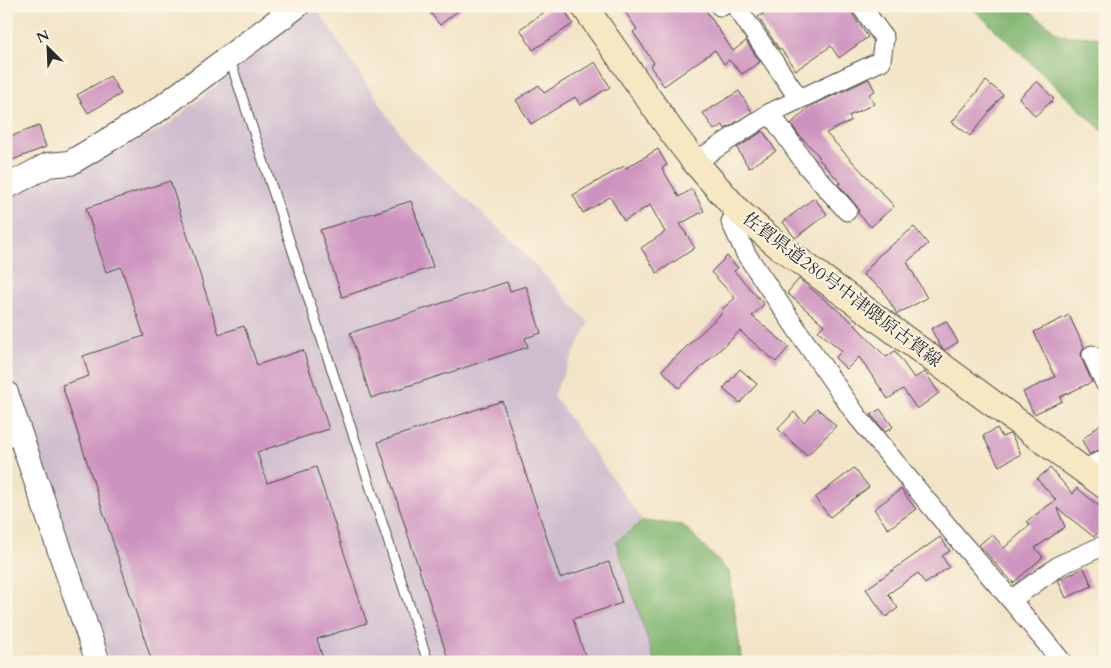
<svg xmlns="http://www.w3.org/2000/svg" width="1111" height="668" viewBox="0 0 1111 668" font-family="Cardo,'Noto Serif JP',serif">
<rect width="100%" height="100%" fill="#fcf5e5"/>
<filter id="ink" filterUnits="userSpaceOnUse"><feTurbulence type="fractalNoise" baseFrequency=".02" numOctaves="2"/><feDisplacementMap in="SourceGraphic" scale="10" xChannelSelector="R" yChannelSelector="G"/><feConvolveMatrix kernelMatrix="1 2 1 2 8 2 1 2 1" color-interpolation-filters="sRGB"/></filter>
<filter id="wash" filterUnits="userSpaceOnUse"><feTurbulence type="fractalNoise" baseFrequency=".0096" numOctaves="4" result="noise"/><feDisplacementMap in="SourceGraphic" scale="20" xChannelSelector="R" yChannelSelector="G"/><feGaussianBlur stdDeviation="1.12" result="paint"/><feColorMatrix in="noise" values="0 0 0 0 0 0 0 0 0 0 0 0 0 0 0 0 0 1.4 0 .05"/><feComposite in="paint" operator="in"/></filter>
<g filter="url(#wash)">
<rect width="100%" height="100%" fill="#f2e4c6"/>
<path fill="#cfbdcf" d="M315 6 409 147 514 242 589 323 553 395 643 521 616 542 655 662H110L6 356V202L9 198 54 176H69L168 125Z"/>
<path fill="#84b874" stroke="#587250" d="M970 6H1023L1060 35 1105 38V133Z
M643 521 683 525 729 572 742 662H655L616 542Z"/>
<g id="blocks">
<path fill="#cd93c0" d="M425 6H464L440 25Z
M553 6H562L573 24 533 50 520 29Z
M621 6H703L733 51 746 41 760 62 742 74 729 60 724 64 715 50 664 86 650 66 654 63 633 32 637 29Z
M775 6H847L868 37 839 58 831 46 796 70 780 48 779 49 758 17Z
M595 62 610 87 580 105 575 97 531 124 516 100 539 85 544 93Z
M110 76 121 94 88 113 77 95Z
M869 79 875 91 869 94 874 104 849 116 851 121 826 133 894 206 871 227 858 213 859 209 838 184 841 183 818 158 819 156 798 134 791 124 809 107Z
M986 81 1003 95 970 136 952 122Z
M1037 81 1054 99 1035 116 1019 98Z
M739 91 752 112 725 129 723 125 714 130 703 113Z
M39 126 46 147 10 161 6 150V138Z
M763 131 776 151 749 168 737 148Z
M658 149 667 165 662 168 679 197 692 189 704 211 680 224 695 248 657 273 641 248 665 232 650 205 624 221 610 197 583 213 573 195 624 166 626 168Z
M170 181 219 334 244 326 257 365 303 350 329 429 257 452 267 483 316 467 367 623 317 639 324 662H152L62 385 89 376 83 356 144 336 121 267 106 272 86 208Z
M814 198 827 214 795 238 783 222Z
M411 201 433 267 342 297 320 230Z
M914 227 928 244 907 262 927 298 897 314 882 289 863 275 878 256Z
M727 256 738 268 734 271 764 304 752 316 789 347 776 362 740 331 679 388 662 370 723 312 721 310 735 298 711 272Z
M799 279 851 321 886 357 895 351 914 378 925 372 939 393 917 409 903 389 888 399 859 357 847 369 835 358 842 351 818 331 824 325 787 293Z
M507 282 510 291 526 286 541 333 525 338 528 347 371 398 350 333Z
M1069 315 1084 347 1081 354 1082 359 1092 382 1060 397 1062 401 1034 414 1023 392 1055 377 1034 332Z
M946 321 958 342 945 350 940 346 931 329Z
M740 369 757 384 740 403 723 389Z
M502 401 560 578 609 562 622 603 573 619 587 662H449L378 442Z
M817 408 836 426 807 456 778 429 794 412 804 422Z
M880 409 893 427 885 432 871 415Z
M1105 420V447L1089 454 1082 440Z
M997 428 1002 437 1009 434 1012 436 1021 454 999 466 983 436Z
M854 468 869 487 830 517 815 498Z
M1050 468 1073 494 1077 488 1105 511V524L1094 537 1057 508 1065 527 1035 548 1043 557 1013 583 979 545 992 534 1004 548 1030 525 1027 521 1056 500 1037 479Z
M901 489 916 509 888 529 874 509Z
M940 537 950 551 942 556 949 567 925 584 918 573 888 594 898 608 886 617 866 589Z
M1084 568 1092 586 1066 598 1058 580Z"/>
</g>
</g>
<g filter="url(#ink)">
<use href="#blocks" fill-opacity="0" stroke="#494742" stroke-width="1"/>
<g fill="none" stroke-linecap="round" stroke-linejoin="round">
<defs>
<path id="service" d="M229 57 428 662"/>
<path id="minor" d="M720 6H722
M736 6 799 99
M770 113 807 166 847 211
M695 162 770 113 881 61 884 38 861 6
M738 211 731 222 746 254 804 340 857 416 958 539 1011 600 1062 662
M1092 355 1105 383
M1083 470 1105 459
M1011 600 1060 565 1105 545"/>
<path id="tertiary" d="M6 187 48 165 70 163 158 110 297 6
M6 393 98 662"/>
<path id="secondary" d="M584 6 672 132 695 162 738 211 775 243 1105 486"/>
</defs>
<use href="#service" stroke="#494742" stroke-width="11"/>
<use href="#minor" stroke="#494742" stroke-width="21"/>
<use href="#tertiary" stroke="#494742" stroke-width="26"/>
<use href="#secondary" stroke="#494742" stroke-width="28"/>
<use href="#service" stroke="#fff" stroke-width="9"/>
<use href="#minor" stroke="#fff" stroke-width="19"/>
<use href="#tertiary" stroke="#fff" stroke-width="24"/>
<use href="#secondary" stroke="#f7e8c3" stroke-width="26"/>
</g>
</g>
<g text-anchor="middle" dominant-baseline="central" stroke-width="4" stroke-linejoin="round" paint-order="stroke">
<g font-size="18" fill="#2b2b2b" stroke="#fcf5e5">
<text transform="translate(842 290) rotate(37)">佐賀県道280号中津隈原古賀線</text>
</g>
</g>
<rect width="1111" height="668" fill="none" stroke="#fcf5e5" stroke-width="25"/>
<g transform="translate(48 48) rotate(336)" stroke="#fcf5e5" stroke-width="4" paint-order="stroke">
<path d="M0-4L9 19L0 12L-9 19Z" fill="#2b2b2b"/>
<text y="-8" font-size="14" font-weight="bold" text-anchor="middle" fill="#2b2b2b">N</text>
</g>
</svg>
